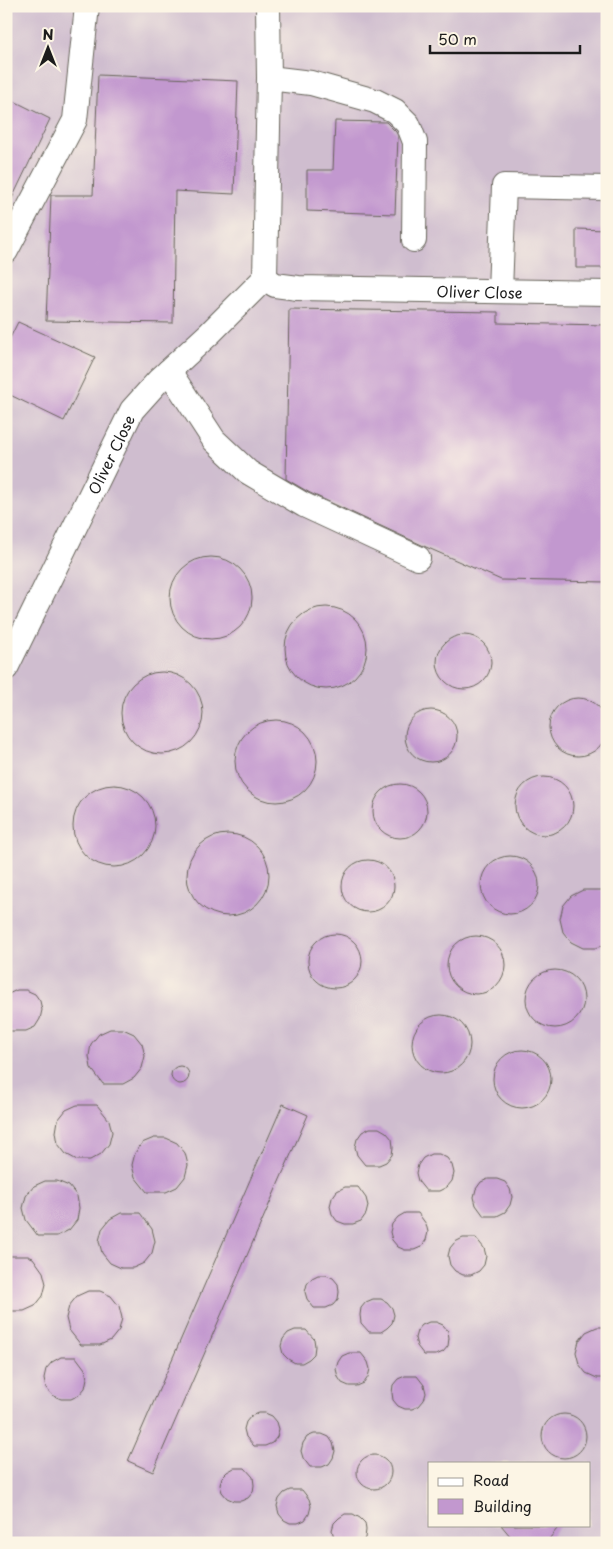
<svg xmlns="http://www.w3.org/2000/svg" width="613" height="1549" viewBox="0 0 613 1549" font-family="'Playpen Sans',sans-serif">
<rect width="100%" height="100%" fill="#fcf5e5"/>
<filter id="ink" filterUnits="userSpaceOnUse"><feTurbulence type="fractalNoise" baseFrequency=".02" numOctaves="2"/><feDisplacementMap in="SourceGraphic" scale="10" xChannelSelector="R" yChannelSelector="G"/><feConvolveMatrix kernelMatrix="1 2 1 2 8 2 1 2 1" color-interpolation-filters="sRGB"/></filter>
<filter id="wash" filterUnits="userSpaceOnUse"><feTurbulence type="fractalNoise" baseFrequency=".0096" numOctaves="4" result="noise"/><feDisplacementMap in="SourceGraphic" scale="20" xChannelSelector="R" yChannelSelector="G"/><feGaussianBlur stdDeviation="1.12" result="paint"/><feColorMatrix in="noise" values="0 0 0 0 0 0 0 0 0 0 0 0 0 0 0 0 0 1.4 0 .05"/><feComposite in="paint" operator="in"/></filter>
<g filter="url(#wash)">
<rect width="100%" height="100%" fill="#f2e9cd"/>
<path fill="#cfbdcf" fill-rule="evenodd" d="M6 6H607V1543H6ZM429 1463H589V1525H429Z"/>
<g id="blocks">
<path fill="#c298cf" d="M98 75 238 81 234 194 175 191 173 323 46 321 51 195H93Z
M6 97 50 119 6 211Z
M335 121 386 122 396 132 398 136 395 214 307 211V170H333Z
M576 229 607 230V268H576Z
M289 309 498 312V323L607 325V582L501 580 426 547 310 493 286 479Z
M18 322 95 357 64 421 6 393V346Z
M170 598a41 41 0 1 1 82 0a41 41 0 1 1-82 0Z
M285 648a41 41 0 1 1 82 0a41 41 0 1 1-82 0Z
M437 662a27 27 0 1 1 54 0a27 27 0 1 1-54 0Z
M121 713a41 41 0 1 1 82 0a41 41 0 1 1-82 0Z
M549 727a29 29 0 1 1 58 0a29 29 0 1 1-58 0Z
M405 736a26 26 0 1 1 52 0a26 26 0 1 1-52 0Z
M235 761a41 41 0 1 1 82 0a41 41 0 1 1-82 0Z
M515 806a29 29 0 1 1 58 0a29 29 0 1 1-58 0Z
M373 811a27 27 0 1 1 54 0a27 27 0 1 1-54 0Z
M73 826a41 41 0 1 1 82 0a41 41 0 1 1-82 0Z
M187 875a41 41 0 1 1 82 0a41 41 0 1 1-82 0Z
M481 885a29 29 0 1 1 58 0a29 29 0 1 1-58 0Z
M342 886a26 26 0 1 1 52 0a26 26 0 1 1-52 0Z
M583 890H607V943L596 948H583L571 942 563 932 560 919 563 906 571 896Z
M308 961a27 27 0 1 1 54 0a27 27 0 1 1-54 0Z
M447 965a29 29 0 1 1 58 0a29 29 0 1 1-58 0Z
M526 999a29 29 0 1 1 58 0a29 29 0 1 1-58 0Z
M17 990H26L35 994 40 1001 42 1010 40 1019 35 1027 26 1031H6V995Z
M412 1044a29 29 0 1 1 58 0a29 29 0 1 1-58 0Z
M110 1029H123L134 1034 142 1044 145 1056 142 1068 134 1078 123 1084H103L91 1068 89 1056 91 1044 99 1034Z
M493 1079a29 29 0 1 1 58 0a29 29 0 1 1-58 0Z
M171 1075a9 9 0 1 1 18 0a9 9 0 1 1-18 0Z
M283 1104 308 1115 153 1472 128 1461Z
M77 1105H97L109 1120 112 1132 109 1144 101 1154 90 1160H77L66 1154 58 1144 56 1132 58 1120 66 1110Z
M370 1128H379L386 1132 392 1139 393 1147 392 1155 386 1162 379 1165H365L357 1155 355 1147 357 1139 362 1132Z
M154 1138H166L177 1143 185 1153 188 1165 185 1177 177 1187 166 1192H147L135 1177 132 1165 135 1153 142 1143Z
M431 1154H439L447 1158 452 1165 454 1173 452 1181 447 1187 439 1191H426L418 1181 416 1173 418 1165 423 1158Z
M488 1179H497L505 1182 510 1189 512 1197 510 1205 505 1212 497 1216H484L476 1205 474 1197 476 1189 481 1182Z
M45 1181H57L69 1186 77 1196 79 1208 77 1220 69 1230 57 1236H38L26 1220 23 1208 26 1196 34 1186Z
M345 1187H358L366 1198 368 1206 366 1214 361 1221 353 1224H345L337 1221 332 1214 330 1206 332 1198 337 1191Z
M121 1213H140L152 1229 155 1241 152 1253 144 1263 133 1268H121L110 1263 102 1253 99 1241 102 1229 110 1219Z
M405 1213H418L426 1224 428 1232 426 1240 421 1247 414 1250H405L398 1247 392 1240 390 1232 392 1224 398 1217Z
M463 1238H476L484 1248 486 1256 484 1265 479 1271 471 1275H463L455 1271 450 1265 448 1256 450 1248 455 1242Z
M6 1256H28L33 1258 43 1272 46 1284 43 1296 35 1306 24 1311H6Z
M318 1275H326L333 1278 338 1284 339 1292 338 1299 333 1305 326 1308H314L307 1299 305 1292 307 1284 312 1278Z
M88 1291H100L111 1296 119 1306 122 1318 119 1330 111 1340 100 1345H81L69 1330 66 1318 69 1306 77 1296Z
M373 1299H381L387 1302 392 1308 394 1315 392 1323 387 1328 381 1332H369L361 1323 360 1315 361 1308 366 1302Z
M429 1322H436L443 1325 448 1331 449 1338 448 1346 443 1352 436 1355H424L417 1346 415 1338 417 1331 422 1325Z
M597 1327H607V1378H597L586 1373 579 1364 576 1352 579 1341 586 1332Z
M295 1330H306L314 1339 315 1346 314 1354 309 1359 302 1363H295L288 1359 283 1354 281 1346 283 1339 288 1333Z
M349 1353H361L368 1362 370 1369 368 1377 364 1383 357 1386H349L342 1383 338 1377 336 1369 338 1362 342 1356Z
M61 1357H76L85 1369 87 1378 85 1388 79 1395 71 1399H61L52 1395 46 1388 44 1378 46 1369 52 1362Z
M405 1376H417L424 1385 426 1393 424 1400 419 1406 412 1409H405L398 1406 393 1400 392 1393 393 1385 398 1379Z
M258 1413H265L272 1416 277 1422 279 1429 277 1437 272 1443 265 1446H254L246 1437 244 1429 246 1422 251 1416Z
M542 1436a22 22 0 1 1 44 0a22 22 0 1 1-44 0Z
M314 1434H322L329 1437 333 1443 335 1451 333 1458 329 1464 322 1467H310L303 1458 301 1451 303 1443 307 1437Z
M357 1472a17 17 0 1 1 34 0a17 17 0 1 1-34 0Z
M234 1468H245L253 1477 254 1485 253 1492 248 1498 241 1501H234L227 1498 222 1492 220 1485 222 1477 227 1472Z
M290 1490H302L309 1499 311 1506 309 1514 305 1520 298 1523H290L284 1520 279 1514 277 1506 279 1499 284 1493Z
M345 1514H353L360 1518 365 1523 366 1530 365 1538 361 1543H338L334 1538 332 1530 334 1523 339 1518Z
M501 1525H560L546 1543H516Z"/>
</g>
</g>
<g filter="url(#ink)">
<use href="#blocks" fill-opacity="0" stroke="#67645a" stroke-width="1"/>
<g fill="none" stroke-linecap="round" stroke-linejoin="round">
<defs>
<g id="minor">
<path id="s1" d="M268 6 269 78 265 278 275 285 298 288 607 293"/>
<path d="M269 78 311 83 375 101 395 111 408 124 415 142 414 240"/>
<path d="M6 251 75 120 87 6"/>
<path d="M500 291 504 186 607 188"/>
<path d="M169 371 214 440 248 472 304 505 418 558"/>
<path id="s2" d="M6 668 132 410 159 380 210 333 265 278"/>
</g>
</defs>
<use href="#minor" stroke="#67645a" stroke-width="26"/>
<use href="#minor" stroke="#fff" stroke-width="24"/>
</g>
</g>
<g text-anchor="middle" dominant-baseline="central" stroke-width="4" stroke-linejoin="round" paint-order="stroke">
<g font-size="15" fill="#1c1c1c" stroke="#fcf5e5">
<text stroke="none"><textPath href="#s1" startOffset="489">Oliver Close</textPath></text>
<text stroke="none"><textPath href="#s2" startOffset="238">Oliver Close</textPath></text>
</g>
</g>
<rect width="613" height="1549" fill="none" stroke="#fcf5e5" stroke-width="25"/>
<rect x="428" y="1462" width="162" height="65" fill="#fcf5e5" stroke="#a29e95"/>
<rect x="438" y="1478" width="25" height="8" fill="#ffffff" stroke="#a29e95"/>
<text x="473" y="1486" font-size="15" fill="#1c1c1c">Road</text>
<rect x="438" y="1499" width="25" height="15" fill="#c298cf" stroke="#a29e95"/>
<text x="473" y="1512" font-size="15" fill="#1c1c1c">Building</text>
<g transform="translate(48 48)" stroke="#fcf5e5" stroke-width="4" paint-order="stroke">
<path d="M0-4L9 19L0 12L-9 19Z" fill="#1c1c1c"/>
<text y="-8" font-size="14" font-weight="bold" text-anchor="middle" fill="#1c1c1c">N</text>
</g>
<path d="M430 45v8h150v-8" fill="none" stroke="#1c1c1c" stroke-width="2.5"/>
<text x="438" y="45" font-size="15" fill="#1c1c1c" stroke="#fcf5e5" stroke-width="4" paint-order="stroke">50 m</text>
</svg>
